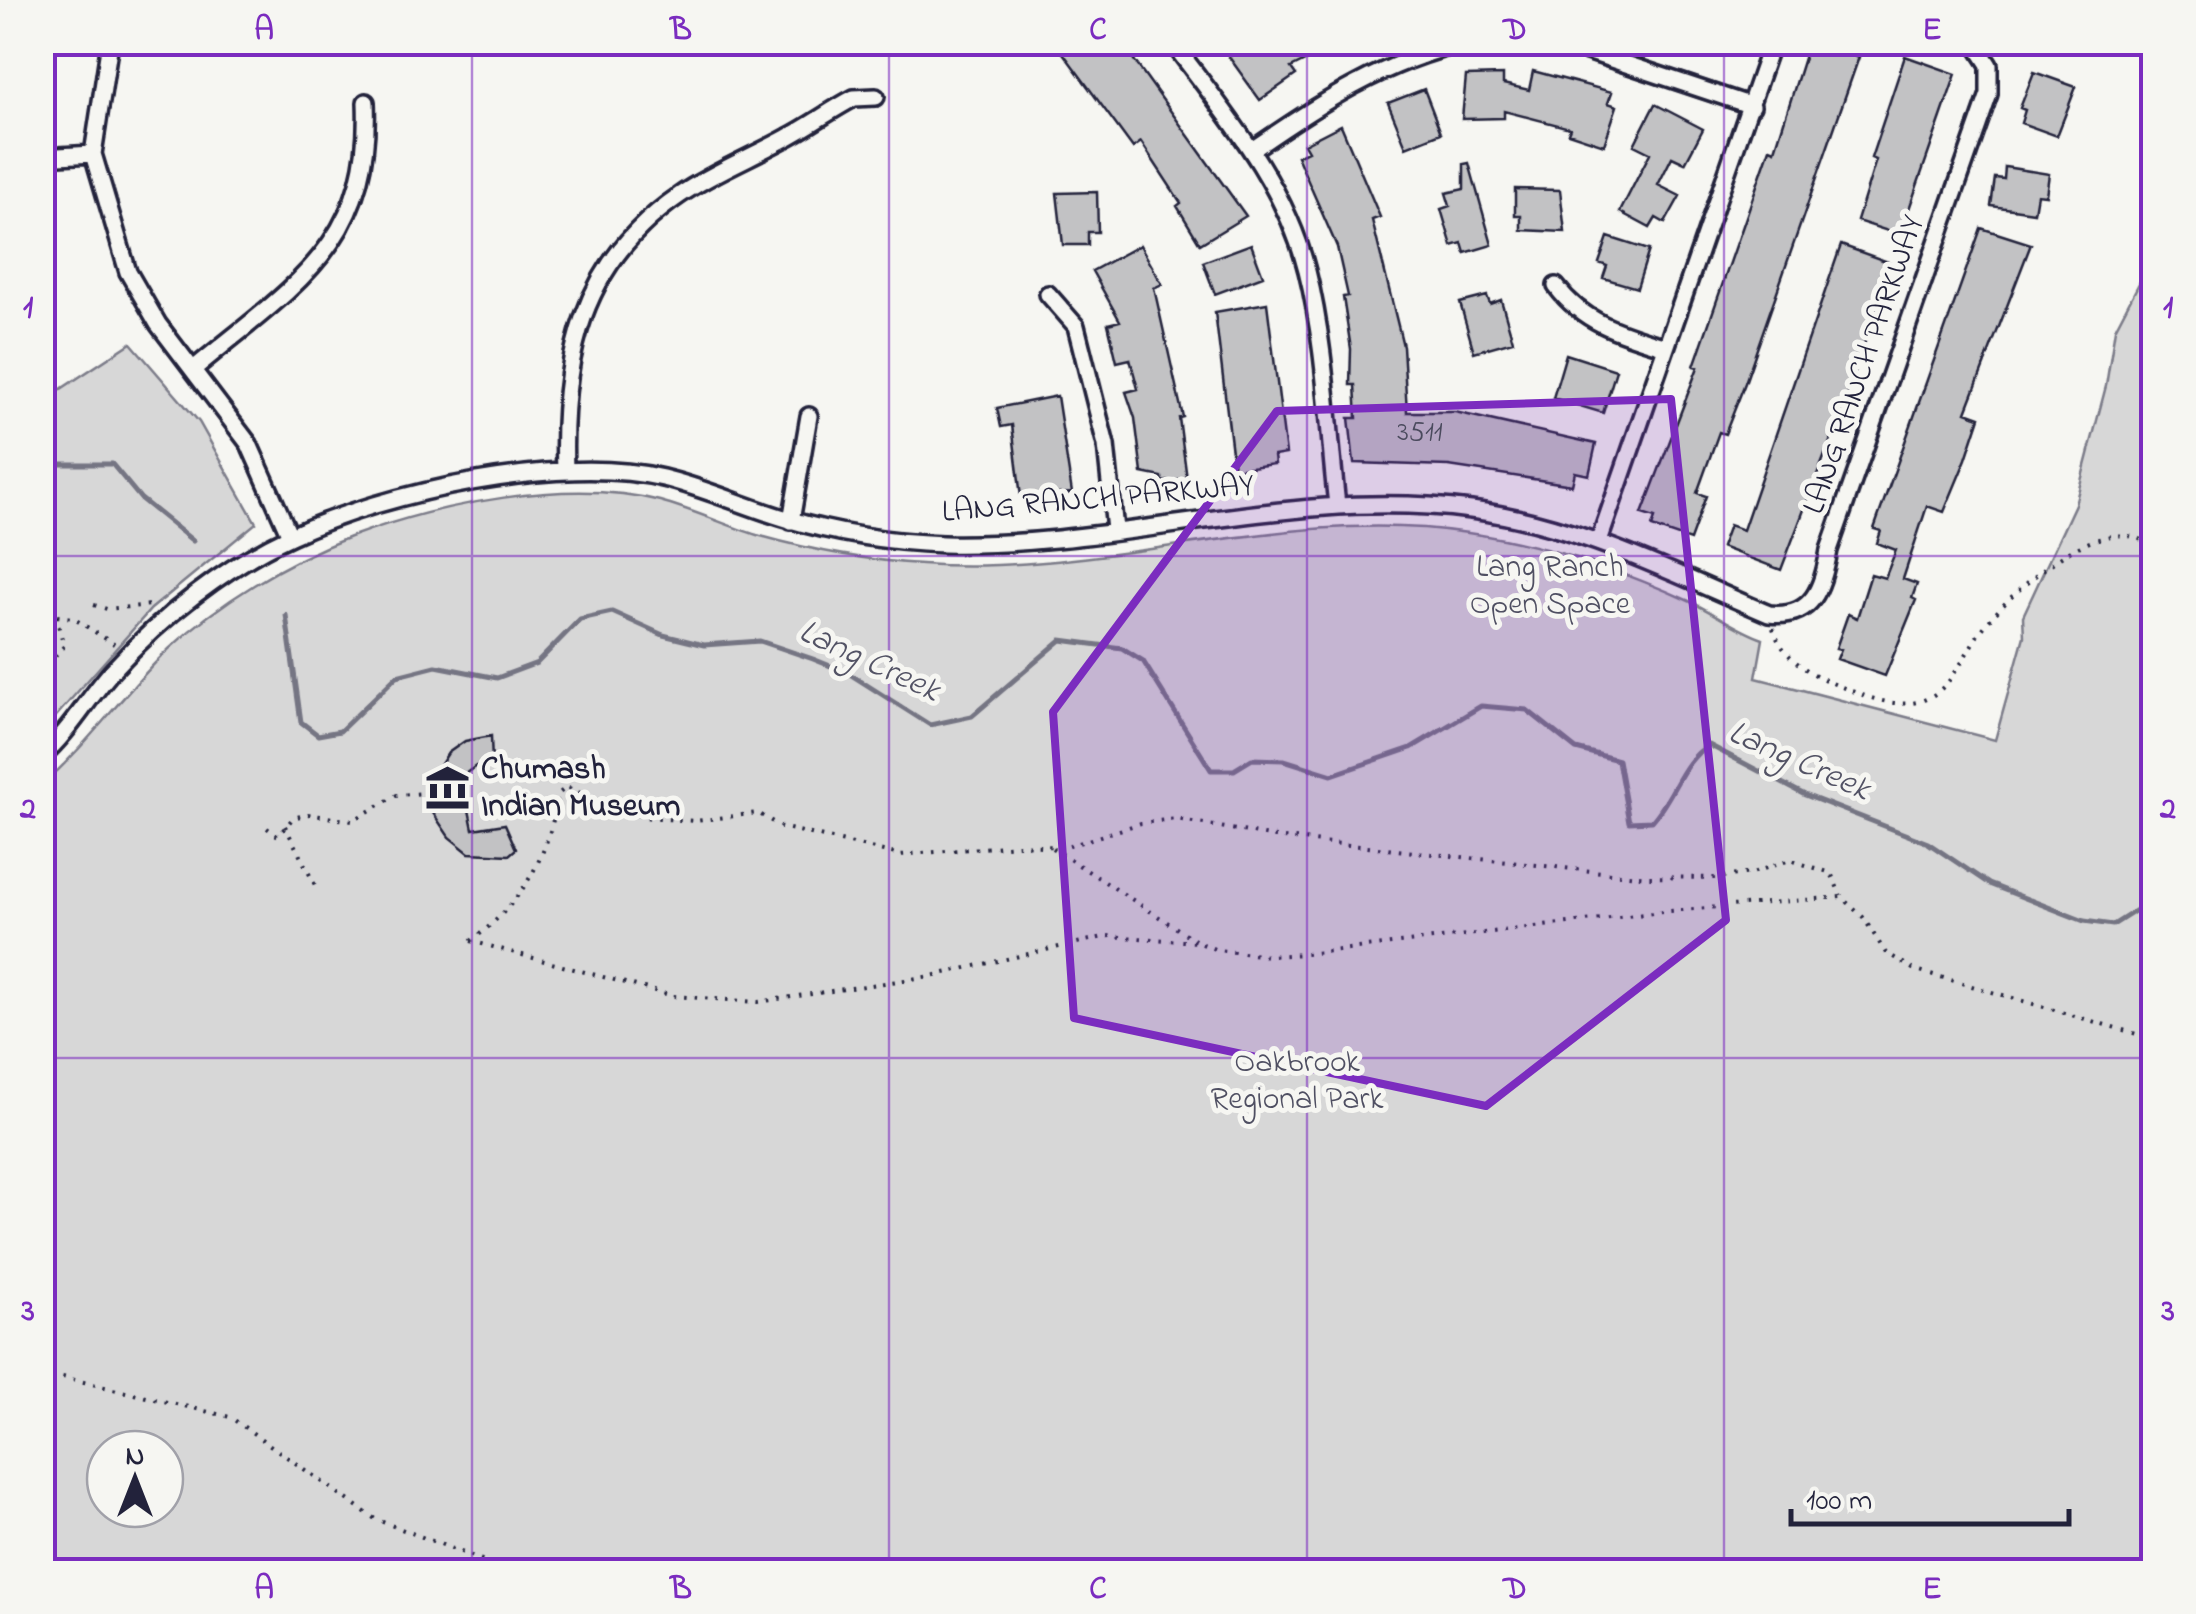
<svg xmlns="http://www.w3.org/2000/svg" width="2196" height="1614" viewBox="0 0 2196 1614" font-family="'Indie Flower',sans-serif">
<rect width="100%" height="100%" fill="#f6f6f2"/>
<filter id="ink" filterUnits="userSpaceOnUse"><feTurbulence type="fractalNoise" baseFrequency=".01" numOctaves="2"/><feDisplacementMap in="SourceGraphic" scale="20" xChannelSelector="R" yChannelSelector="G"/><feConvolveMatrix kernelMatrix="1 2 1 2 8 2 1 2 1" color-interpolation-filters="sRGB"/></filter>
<g filter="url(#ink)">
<path fill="#d7d7d7" stroke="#7c7c89" stroke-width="2.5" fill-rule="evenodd" d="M2153 83V1571H43L42 785C89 744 124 692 169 649 218 603 287 561 350 537 439 504 568 477 660 501 693 510 725 525 757 535 811 550 866 561 922 564 1104 577 1285 505 1468 533 1546 544 1618 569 1689 601 1715 613 1737 630 1763 639L1756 678 1995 740 2024 636 2023 616 2075 504 2106 386 2115 329 2148 266ZM105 1449H165V1509H105Z
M131 343 199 422 256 523 151 609 43 731V401Z"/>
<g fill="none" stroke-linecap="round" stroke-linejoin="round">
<path stroke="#757583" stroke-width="5" d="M42 464H112L141 499 193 541
M286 615 301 722 318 735 340 731 397 676 436 666 497 678 537 663 580 619 612 612 663 635 704 645 760 641 813 659 848 673 930 725 972 716 1061 640 1122 648 1143 661 1211 770H1234L1252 759 1284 760 1332 775 1411 748 1481 706 1527 710 1576 749 1618 760 1629 822 1652 821C1674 797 1682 760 1709 745L1805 795 1928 843 1989 884 2084 921 2113 925 2154 899"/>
</g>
<path fill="#c2c2c4" stroke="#22223b" stroke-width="2.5" d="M1055 42H1121L1246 216 1200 244 1177 206 1181 203 1141 142 1133 148Z
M1250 42H1343L1291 68 1296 75 1260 100 1229 57Z
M1809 42 1859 57 1745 383 1725 434 1719 432 1697 493 1706 496 1690 540 1652 527 1655 518 1642 514 1698 367 1694 366 1770 148 1775 150Z
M1905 56 1956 74 1900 235 1857 221 1876 160 1871 158Z
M1533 71 1612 92 1608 103 1617 106 1604 145 1568 133 1570 128 1504 111V118L1462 119 1466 76 1503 75V84L1529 90Z
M2034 72 2076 87 2057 136 2021 123 2025 110 2020 108Z
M1424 89 1441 133 1406 147 1388 103Z
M1655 104 1703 129 1685 163 1672 157 1658 185 1680 196 1665 223 1656 218 1650 228 1620 212 1650 153 1634 145Z
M1341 125 1380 217 1372 220 1403 346 1407 412H1455L1596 444 1589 475 1575 472 1572 485 1449 466 1354 463 1349 418H1357L1355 385H1350L1351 349 1343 297 1348 296 1337 247 1297 156 1308 151 1304 144Z
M1469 163 1492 245 1465 253 1462 243 1452 246 1441 209 1450 206 1446 193 1464 189V164Z
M2005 167 2049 174 2046 195 2037 194 2034 212 1991 206 1995 178 2004 179Z
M1515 189 1560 190 1565 232 1521 230V216H1515Z
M1097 192 1098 232H1088V245H1063L1057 193Z
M1981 228 2031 244 1966 412 1980 417 1966 459 1944 512 1927 506 1903 579 1917 584 1912 598 1916 600 1885 676 1837 659 1841 649 1836 648 1848 614 1857 618 1871 574 1885 578 1896 550 1877 543 1881 531 1874 529Z
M1608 237 1649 250 1637 288 1603 278 1607 266 1599 263Z
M1251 244 1263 276 1215 294 1203 262Z
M1140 245 1162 284 1154 288 1183 417 1179 418 1187 479 1163 482 1162 477 1142 473 1135 418 1126 392 1138 389 1130 359 1117 362 1108 324 1120 321 1092 271Z
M1841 245 1891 263 1844 405 1781 570 1721 547 1729 525 1743 530Z
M1487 296 1490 304 1501 300 1513 341 1474 352 1460 303Z
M1267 303 1286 454 1274 456 1275 464 1234 469 1215 312Z
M1566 354 1616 370 1603 413 1553 398Z
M1057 396 1072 493 1021 497 1012 425 1001 427 997 408Z
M491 736 492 764 476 766 462 776 473 829 505 824 516 849 509 855 469 853 449 837 429 807 436 772 448 753 465 741Z"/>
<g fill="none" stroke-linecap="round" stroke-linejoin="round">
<defs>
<path id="minor" d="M110 42 93 154 128 272 158 324 249 444 290 536
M1172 42C1225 113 1285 183 1307 271 1326 346 1328 429 1337 505
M1560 42 1752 106
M1252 150C1321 102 1385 61 1468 42
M42 157 93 154
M1556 286C1583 323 1623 334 1666 347
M1048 294 1076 326 1106 445 1115 530
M195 368C293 286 372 244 366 102
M565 471C561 359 580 263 680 195 713 172 752 157 788 137 811 125 831 110 854 98L876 97
M791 521 809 416
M1599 541 1772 42
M42 756C70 731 88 698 113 670 161 617 226 566 291 536 386 492 560 454 663 478 705 488 746 507 787 519 837 534 891 542 943 544 1120 548 1294 487 1471 510 1578 524 1672 573 1769 614 1813 619 1823 587 1829 550L1989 94V65L1974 42"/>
</defs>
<use href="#minor" stroke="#22223b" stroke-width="22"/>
<path stroke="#22223b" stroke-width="4" stroke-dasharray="2.5 8" stroke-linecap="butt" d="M42 588 52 603 64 646 42 670
M94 605 107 609 151 605
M57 616 73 618 114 644
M1773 628C1783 659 1810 674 1839 686 1865 696 1900 712 1928 698 1955 685 1966 649 1984 627 2014 589 2107 502 2154 549
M285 826 318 891
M267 828 278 836 293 818 308 814 352 821 397 795 439 792
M1052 848 1195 940
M471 941 673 996 758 1002 931 976 1108 936 1197 942 1217 950 1269 956 1306 954 1670 911 1841 897 1863 917 1885 952 1913 969 2154 1039
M471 941C522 903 549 857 558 794L567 787 618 810 650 818 695 821 758 813 781 827 900 855 1017 845 1066 847 1141 823 1176 819 1275 837 1648 877 1714 878 1752 873 1790 860 1831 873 1841 896
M42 1372 230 1417 375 1519 513 1572"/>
<use href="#minor" stroke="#f6f6f2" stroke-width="15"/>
</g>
</g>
<path fill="#7b2cbf" fill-opacity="0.2" stroke="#7b2cbf" stroke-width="8" stroke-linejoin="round" d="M1671 399 1726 920 1486 1106 1074 1018 1053 712 1277 411Z"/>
<path fill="none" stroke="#7b2cbf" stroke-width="2.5" stroke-opacity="0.55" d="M472 42V1572M889 42V1572M1307 42V1572M1724 42V1572M42 556H2154M42 1058H2154"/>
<defs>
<symbol id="museum-bare" viewBox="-9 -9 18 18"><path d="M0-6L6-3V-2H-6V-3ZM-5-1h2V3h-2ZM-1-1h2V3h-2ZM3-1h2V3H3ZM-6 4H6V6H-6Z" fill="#22223b" stroke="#f6f6f2" stroke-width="2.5" paint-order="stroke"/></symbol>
</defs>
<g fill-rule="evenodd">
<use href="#museum-bare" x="416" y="756" width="63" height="63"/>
</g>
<g text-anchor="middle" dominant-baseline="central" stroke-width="10" stroke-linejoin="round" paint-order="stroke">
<g font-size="28" fill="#4a4a5d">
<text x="1420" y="433">3511</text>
</g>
<g font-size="32" fill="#22223b" stroke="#f6f6f2">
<text transform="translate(1865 365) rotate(-71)">LANG RANCH PARKWAY</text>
<text transform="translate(1098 500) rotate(-5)">LANG RANCH PARKWAY</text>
</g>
<g font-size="32" fill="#4f4f62" stroke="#f6f6f2">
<text x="1550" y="568">Lang Ranch<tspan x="1550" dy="37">Open Space</tspan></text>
<text x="1297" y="1063">Oakbrook<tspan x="1297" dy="37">Regional Park</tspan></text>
</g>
<g font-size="32" font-weight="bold" fill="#22223b" stroke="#f6f6f2" text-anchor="start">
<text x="481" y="770">Chumash<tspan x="481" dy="37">Indian Museum</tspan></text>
</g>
<g font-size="35" font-style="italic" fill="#535365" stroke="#f6f6f2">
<text transform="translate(869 662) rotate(25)">Lang Creek</text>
<text transform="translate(1799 762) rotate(24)">Lang Creek</text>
</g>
</g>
<rect width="2196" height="1614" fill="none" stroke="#f6f6f2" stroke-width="110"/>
<g transform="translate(135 1479)"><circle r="48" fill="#f6f6f2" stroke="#a1a1a9" stroke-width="2.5"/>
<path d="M0-8L18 38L0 25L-18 38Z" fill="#22223b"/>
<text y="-15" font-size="28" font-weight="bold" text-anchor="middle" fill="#22223b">N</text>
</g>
<path d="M1791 1509v15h278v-15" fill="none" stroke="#22223b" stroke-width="5"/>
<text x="1806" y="1509" font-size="30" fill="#22223b" stroke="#f6f6f2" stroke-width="8" paint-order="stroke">100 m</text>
<rect x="55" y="55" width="2086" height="1504" fill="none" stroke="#7b2cbf" stroke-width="4"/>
<g font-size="32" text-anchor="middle" font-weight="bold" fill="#7b2cbf">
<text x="264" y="39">A</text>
<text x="681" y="39">B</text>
<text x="1098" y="39">C</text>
<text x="1515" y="39">D</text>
<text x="1932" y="39">E</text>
<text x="28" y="317">1</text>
<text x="2168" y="317">1</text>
<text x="28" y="818">2</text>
<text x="2168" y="818">2</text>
<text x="28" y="1320">3</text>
<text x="2168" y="1320">3</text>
<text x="264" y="1598">A</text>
<text x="681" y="1598">B</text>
<text x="1098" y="1598">C</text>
<text x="1515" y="1598">D</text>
<text x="1932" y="1598">E</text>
</g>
</svg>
